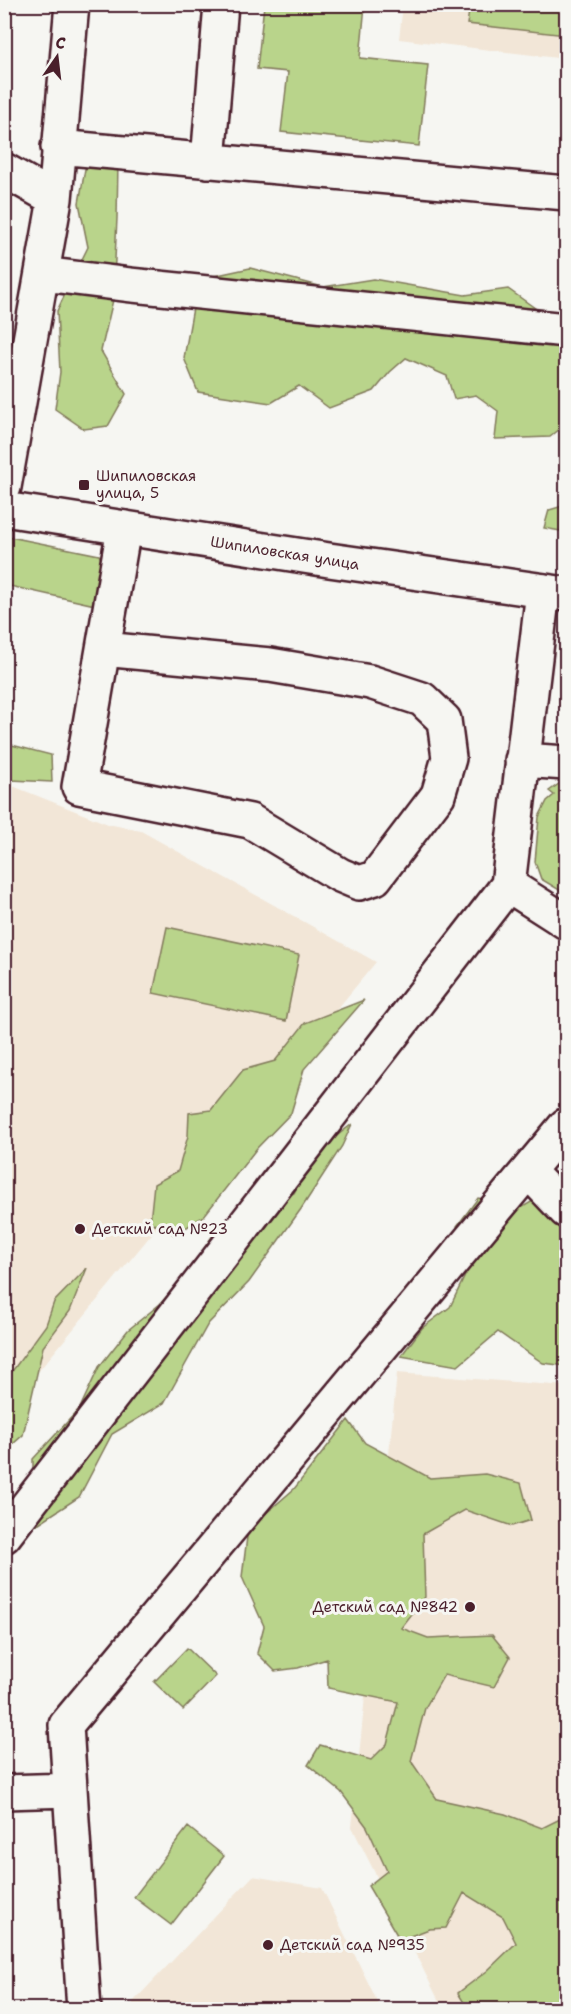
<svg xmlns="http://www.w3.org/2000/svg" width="571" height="2014" viewBox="0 0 571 2014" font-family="'Shantell Sans',sans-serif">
<rect width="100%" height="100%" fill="#f6f6f2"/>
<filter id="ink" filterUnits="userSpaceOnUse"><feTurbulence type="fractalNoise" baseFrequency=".0167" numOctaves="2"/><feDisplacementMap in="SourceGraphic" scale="12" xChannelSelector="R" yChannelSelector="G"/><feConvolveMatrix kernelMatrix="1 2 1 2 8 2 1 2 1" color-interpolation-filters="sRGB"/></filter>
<g filter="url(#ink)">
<path fill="#f2e6d7" d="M403 5H566V59L399 39Z
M5 783 108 824 141 831 376 962 5 1412Z
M397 1373 566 1386V1970L540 2009H443L352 1827Z
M253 1876 322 1888 381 2009H133V2002Z"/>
<path fill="#b9d48b" stroke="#827a5b" stroke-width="1.5" d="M264 5H365L360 58 428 65 419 146 281 132 288 72 257 69Z
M470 5H566V35L467 24Z
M118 162 117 218 113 300 101 351 126 394 108 426 84 429 55 409 60 372 57 311 88 247 79 203 85 169Z
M250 268 323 287 373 279 465 295 508 289 542 313 566 339V424L550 437 495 439 498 411 476 395 454 399 447 376 406 358 390 372 374 391 329 408 299 386 271 403 198 392 184 358 193 308 204 278Z
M566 505V532L544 528 549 510Z
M5 536 99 555 102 561 95 605 5 585Z
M4 743 51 755 52 782 11 780 5 773Z
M566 779V894L541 879 535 862 539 817 547 801 554 795 549 791Z
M167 927 299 955 286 1021 153 993Z
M364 1000 304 1069 291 1113 257 1148 204 1216 175 1235 150 1222 154 1184 178 1171 188 1136 189 1113 211 1110 243 1070 275 1061 305 1023Z
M352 1124 342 1146 301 1209 249 1282 208 1324 164 1403 112 1434 79 1497 33 1527V1459L80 1408 99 1367 128 1330 160 1304 189 1271 221 1223 294 1193 315 1153Z
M566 1181V1366L543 1363 498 1332 458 1366 401 1356 422 1328 450 1307 472 1261 457 1226 478 1198 523 1207Z
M87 1268 70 1311 43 1347 23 1435 5 1451V1381L46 1325 54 1302Z
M348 1420 365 1443 430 1478 485 1474 521 1483 531 1520 512 1526 465 1510 423 1534 425 1597 401 1628 428 1638 492 1635 510 1657 494 1687 444 1675 425 1708 411 1761 437 1799 505 1814 542 1828 566 1816V2009H468L458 1993 487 1971 516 1943 503 1917 464 1893 446 1928 429 1929 400 1940 368 1886 387 1871 367 1827 341 1792 308 1765 320 1745 371 1760 387 1744 398 1702 328 1688 327 1659 298 1668 275 1671 257 1653 264 1626 242 1577 248 1529 294 1489Z
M187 1648 216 1676 183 1710 154 1682Z
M188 1827 224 1856 171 1925 134 1897Z"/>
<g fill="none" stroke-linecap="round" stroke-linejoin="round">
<defs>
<path id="minor" d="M58 147 566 193
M208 161 221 4
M4 170 55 199
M43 274 131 285 566 330
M4 487 55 199 72 4
M543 591 508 885 566 922
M103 649 270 665 370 682 422 699 444 720 449 758 438 795 375 878 359 883 340 875 250 821 79 787 124 528
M522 760 566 763
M528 1171 566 1211
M4 1536 508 885
M4 1792 70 1790
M84 2010 66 1725 566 1125"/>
<path id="major" d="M4 509 329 560 566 594"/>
</defs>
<use href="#minor" stroke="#4a1f2b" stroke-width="38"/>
<use href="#major" stroke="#4a1f2b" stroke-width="38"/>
<use href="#minor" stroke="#f6f6f2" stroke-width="33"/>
<use href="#major" stroke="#f6f6f2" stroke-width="33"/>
</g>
</g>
<g fill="#4a1f2b" stroke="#f6f6f2" stroke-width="2">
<rect x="78" y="479" width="12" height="12" rx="3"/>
<circle cx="80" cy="1229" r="6"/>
<circle cx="470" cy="1607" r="6"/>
<circle cx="268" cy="1945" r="6"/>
</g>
<g text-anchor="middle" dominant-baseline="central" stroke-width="6" stroke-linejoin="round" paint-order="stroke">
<g font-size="15" fill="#4a1f2b" stroke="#f6f6f2" text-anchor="start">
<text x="96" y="476">Шипиловская<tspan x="96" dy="17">улица, 5</tspan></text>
<text x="92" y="1229">Детский сад №23</text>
<text x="458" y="1607" text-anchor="end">Детский сад №842</text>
<text x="280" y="1945">Детский сад №935</text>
</g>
<g font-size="15" fill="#4a1f2b" stroke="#f6f6f2">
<text transform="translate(285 553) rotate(9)">Шипиловская улица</text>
</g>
</g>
<rect width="571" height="2014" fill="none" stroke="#f6f6f2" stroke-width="24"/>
<rect x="12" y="12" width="547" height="1990" fill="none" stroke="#4a1f2b" stroke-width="2" filter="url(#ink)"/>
<g transform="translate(57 57) rotate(14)" stroke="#f6f6f2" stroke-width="4.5" paint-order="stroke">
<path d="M0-4.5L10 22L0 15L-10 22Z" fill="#4a1f2b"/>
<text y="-9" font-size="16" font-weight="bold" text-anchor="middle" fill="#4a1f2b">С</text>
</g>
</svg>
